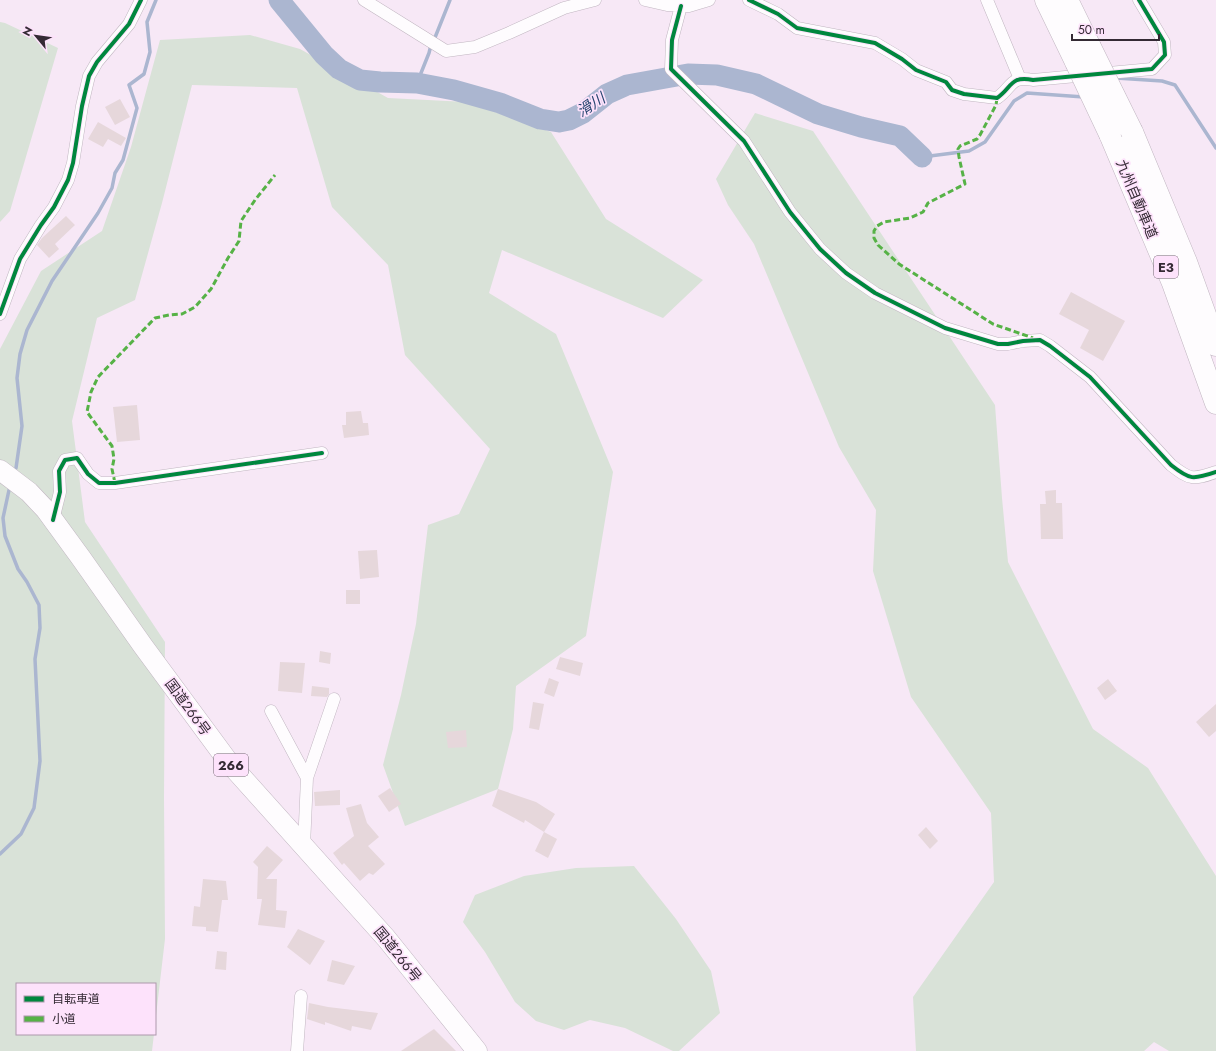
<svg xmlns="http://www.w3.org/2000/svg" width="1216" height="1051" viewBox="0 0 1216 1051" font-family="Jost,'Noto Sans JP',sans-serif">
<rect width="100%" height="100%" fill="#f7e8f6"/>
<path fill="#d9e2d8" d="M0 22 5 23 58 48 10 211 0 222Z
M250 35 300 49 388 98 467 102 551 132 606 219 703 280 663 318 502 250 489 293 556 334 613 472 586 636 516 686 513 729 498 789 405 826 383 765 401 695 416 624 428 525 459 514 490 449 405 355 388 265 332 207 297 88 192 85 162 203 135 300 97 318 72 421 85 522 165 642 164 798 165 939 155 1024V984H17V1034H154L152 1051H0V349L41 271 102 231 131 147 160 40Z
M755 113 813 131 995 405 1002 498 1008 562 1093 729 1148 768 1216 876V1051H1169L1154 1042 1144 1051H916L913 997 994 882 991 813 911 697 873 571 876 510 839 447 754 244 728 205 716 179Z
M634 866 676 919 711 971 720 1013 679 1051H673L625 1028 590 1020 564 1030 536 1021 515 1002 485 952 463 922 475 895 524 876 576 868Z"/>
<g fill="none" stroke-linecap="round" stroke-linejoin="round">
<path stroke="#abb6d0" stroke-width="3.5" d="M434 40 450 0
M1116 78 1162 81 1175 85 1216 148
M417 83 429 53 431 45
M922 157 969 151 985 142 1014 101 1027 93 1084 97
M16 468 22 426 17 378 20 354 27 330 52 281 98 213 112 188 115 173 123 160 137 108 129 85 144 74 150 52 147 22 156 0
M0 854 21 834 34 808 40 761 35 659 40 628 39 605 27 582 18 569 5 536 3 518 9 490"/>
<path stroke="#abb6d0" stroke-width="21" d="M279 0 324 55 339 69 360 80 380 82 417 83 454 90 500 103 540 119 559 122 569 120 583 113 607 94 627 85 688 74 717 75 756 84 818 114 861 127 900 136 922 157"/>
</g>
<path fill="#e6d7db" d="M120 99 130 117 115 125 105 107Z
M98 122 126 138 121 146 108 139 103 147 88 139Z
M66 216 75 225 55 244 59 249 49 258 37 245 42 238Z
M1071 292 1125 321 1103 361 1080 348 1089 330 1059 314Z
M137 405 140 440 117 442 113 407Z
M361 411 363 423H368L369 435 344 438 342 425H346V412Z
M1056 490V503H1062L1063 539H1041L1040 504H1046L1045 491Z
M377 550 379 577 360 579 358 551Z
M346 590H360V604H346Z
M320 651 331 653 330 664 319 662Z
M560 657 583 663 580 676 556 669Z
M280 662 305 663 302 693 278 691Z
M549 678 559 682 554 697 544 693Z
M1108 679 1117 691 1105 700 1097 688Z
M312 686 329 688V694L327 697 311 696Z
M533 702 544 704 539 730 529 728Z
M1216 704V731L1209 737 1196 722Z
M466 730 467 747 448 748 446 732Z
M390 788 401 804 389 812 378 796Z
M498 789 536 802 555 814 544 832 525 820 524 823 492 806Z
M340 790V805L315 806 314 792Z
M361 804 367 823 379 837 368 846 385 864 373 875 369 873 360 881 344 863 342 865 333 853 354 836 346 808Z
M926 827 938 841 930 849 918 835Z
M544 832 557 839 548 858 535 851Z
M267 846 283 860 266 879H277L276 910 287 911 285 928 258 925 262 899H257L258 867 253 862Z
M203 879 226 881 228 900H222L218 932 206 931V927L192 926 194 906 200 907Z
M298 929 325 941 310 965 287 947Z
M217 951 227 952 226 970 215 969Z
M332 960 355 966 344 985 327 981Z
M309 1003 328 1007 378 1013 371 1030 352 1026 351 1031 325 1022V1025L307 1019Z
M434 1029 456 1051H401Z"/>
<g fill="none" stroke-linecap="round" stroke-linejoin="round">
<defs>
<path id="minor" d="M364 0 446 51 475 47 509 33 564 8 595 0
M645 0 667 5 689 6 709 0
M749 0 778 14 797 28 875 43 902 59 916 70 946 82 952 90 964 94 997 98C1012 88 1010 75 1033 80L1152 69 1165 55 1164 42 1139 0
M987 0 1020 79
M681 6 672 40 671 69 744 141 790 212 820 249 846 273 875 293 945 328 998 344H1008L1023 341 1040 340 1050 346 1090 377 1171 465C1190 480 1193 480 1216 472
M0 314 20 259 41 225 54 207 68 180 73 163 82 106 89 76 97 62 129 24 141 0
M53 520 60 492 59 471 65 460 77 458 88 474 99 483H115L322 453
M304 846 307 778 271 711 307 778 334 699
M297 1051 301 996"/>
<path id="trunk" d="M0 470 29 492 46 510 81 558 143 646 230 764 386 938 477 1051"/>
<path id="motorway" d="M1046 0 1076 62
M1067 0 1090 47
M1132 132 1186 262 1216 345
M1110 134 1173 283 1216 403"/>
</defs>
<use href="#minor" stroke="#c1b6c1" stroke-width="13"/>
<use href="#trunk" stroke="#c1b6c1" stroke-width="21"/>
<use href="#motorway" stroke="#c1b6c1" stroke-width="23"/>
<use href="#minor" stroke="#fefcfe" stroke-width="12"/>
<use href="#trunk" stroke="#fefcfe" stroke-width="20"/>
<use href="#motorway" stroke="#fefcfe" stroke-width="22"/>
<defs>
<path id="motorway-bridge" d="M1090 47 1132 132
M1076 62 1110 134"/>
</defs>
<use href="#motorway-bridge" stroke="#c1b6c1" stroke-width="23" stroke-linecap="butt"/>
<use href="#motorway-bridge" stroke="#fefcfe" stroke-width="22"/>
<path stroke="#56b246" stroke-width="3" stroke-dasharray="6 3" stroke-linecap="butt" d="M997 98 996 105 980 135 977 139 960 146 958 149 959 157 965 184 928 203 923 212 910 218 884 222 877 226 874 231V238L878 245 899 264 993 324 1033 338
M115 483 112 469 114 459 112 446 87 412 91 392 98 377 155 318 169 315 182 314 195 307 211 289 228 258 239 241 241 221 255 200 275 175"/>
<defs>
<path id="cycleway" d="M749 0 778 14 797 28 875 43 902 59 916 70 946 82 952 90 964 94 997 98C1012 88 1010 75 1033 80L1152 69 1165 55 1164 42 1139 0
M681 6 672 40 671 69 744 141 790 212 820 249 846 273 875 293 945 328 998 344H1008L1023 341 1040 340 1050 346 1090 377 1171 465C1190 480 1193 480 1216 472
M0 314 20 259 41 225 54 207 68 180 73 163 82 106 89 76 97 62 129 24 141 0
M53 520 60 492 59 471 65 460 77 458 88 474 99 483H115L322 453"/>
</defs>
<use href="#cycleway" stroke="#fde2fb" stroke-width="6"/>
<use href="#cycleway" stroke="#00873e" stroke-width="4"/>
</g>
<g text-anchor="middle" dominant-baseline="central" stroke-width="3.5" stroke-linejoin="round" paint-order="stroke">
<g fill="#fde2fb" stroke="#706170" stroke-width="1">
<rect x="1154" y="256" width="24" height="22" rx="3"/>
<rect x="214" y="754" width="34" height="22" rx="3"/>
</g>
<g font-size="13" font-weight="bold" fill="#342a34">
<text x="1166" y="267">E3</text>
<text x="231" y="765">266</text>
</g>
<g font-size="14" fill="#342a34" stroke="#fde2fb">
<text transform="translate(1137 199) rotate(67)">九州自動車道</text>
<text transform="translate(188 707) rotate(54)">国道266号</text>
<text transform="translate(398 954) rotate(51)">国道266号</text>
</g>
<g font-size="15" font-style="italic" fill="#25456f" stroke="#fde2fb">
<text transform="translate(591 105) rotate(-33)">滑川</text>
</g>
</g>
<rect x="16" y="983" width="140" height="52" fill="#fde2fb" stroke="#ad98ab"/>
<rect x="24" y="996" width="20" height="6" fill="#00873e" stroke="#ad98ab"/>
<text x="52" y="1003" font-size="12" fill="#342a34">自転車道</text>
<rect x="24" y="1016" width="20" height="6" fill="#56b246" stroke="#ad98ab"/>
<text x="52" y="1023" font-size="12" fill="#342a34">小道</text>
<g transform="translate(36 36) rotate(299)" stroke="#fde2fb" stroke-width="3" paint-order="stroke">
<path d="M0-3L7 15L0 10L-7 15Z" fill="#342a34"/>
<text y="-6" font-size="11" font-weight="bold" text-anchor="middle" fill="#342a34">N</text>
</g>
<path d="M1072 34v6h87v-6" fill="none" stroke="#342a34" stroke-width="2"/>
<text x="1078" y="34" font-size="12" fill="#342a34" stroke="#fde2fb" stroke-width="3" paint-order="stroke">50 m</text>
</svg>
